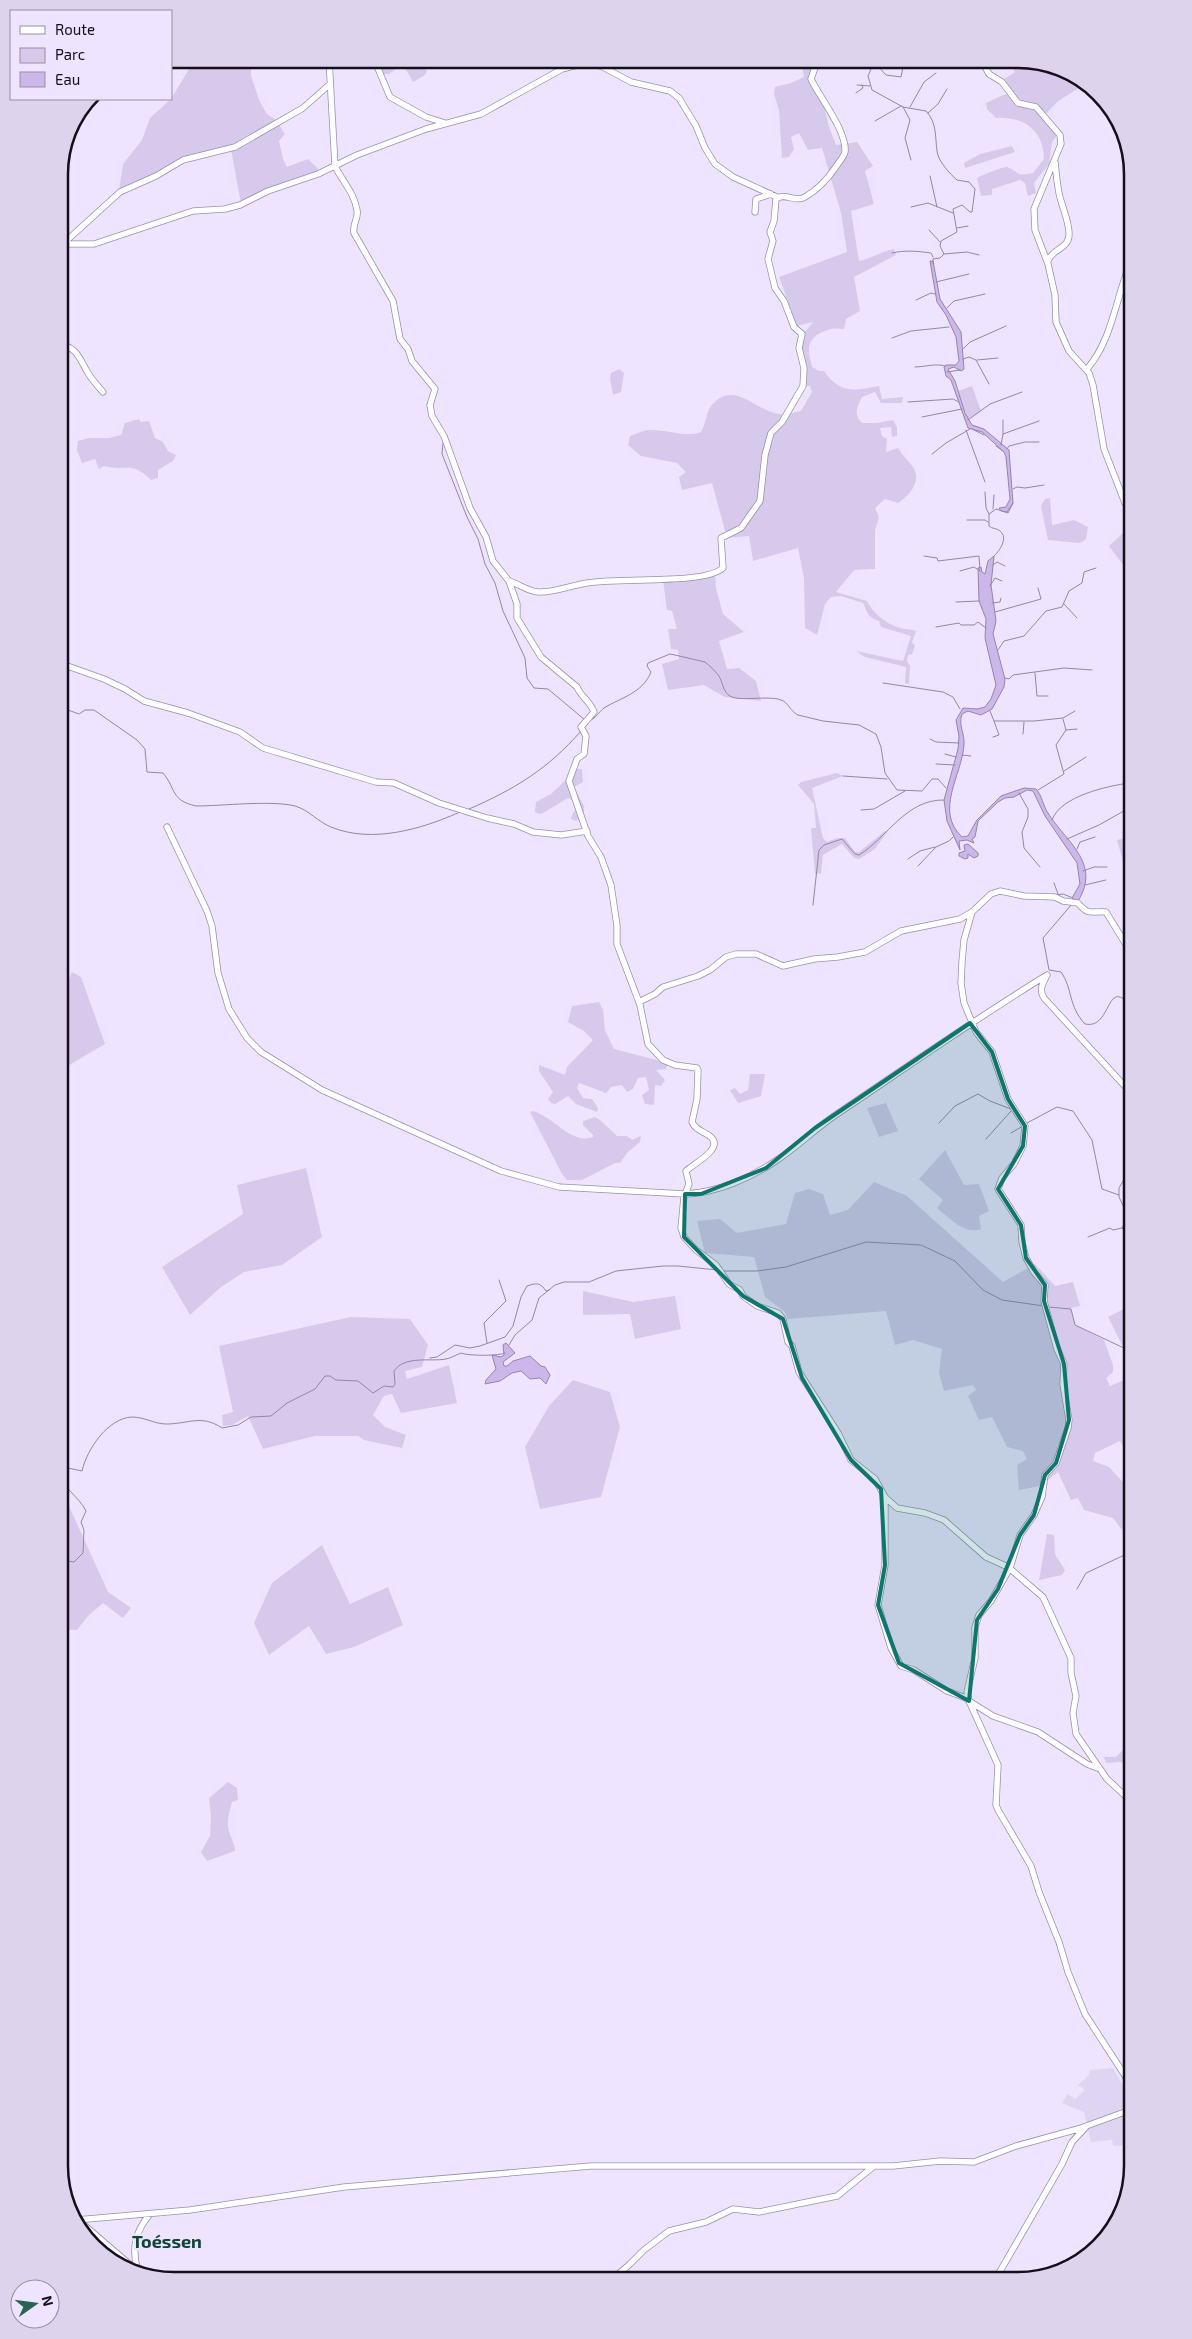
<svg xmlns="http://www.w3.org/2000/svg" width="1192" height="2339" viewBox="0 0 1192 2339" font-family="'Exo 2',sans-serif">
<rect width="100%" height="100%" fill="#efe4ff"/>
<path fill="#e0d4f3" d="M1113 2068 1122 2084 1130 2081 1133 2088V2145L1113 2146 1112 2140 1091 2142 1084 2112 1062 2103 1068 2094 1075 2099 1085 2090 1078 2085 1089 2075 1090 2070Z"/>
<path fill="#d7c9eb" d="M195 59H251V76L260 102 267 114 276 120 285 134 279 141 283 159 287 167 308 159 320 171 241 204 231 149 205 153 119 191 123 164 142 140 150 118 171 99Z
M414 59 427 71 425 75 413 82 403 64 389 74H384L377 60Z
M801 59H811L813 69 809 76 824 105 829 127 836 145 857 142 873 166 865 171 874 204 851 211 859 261C872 259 881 251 894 249L896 255 854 277 860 311 846 319 844 329C830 326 808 334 809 351 809 356 811 362 812 367L819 371H824C840 394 854 391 879 386L882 399 903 397 902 403H881L875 392 862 397C857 407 853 414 862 423H877L893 420 897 427V436L892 437 891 427 880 428 882 436 887 439 886 452 898 448C902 455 908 460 913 467 922 481 910 495 898 503L885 499 875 508 879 517 875 530V569L854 570 836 592 867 601C873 614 890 627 905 629 909 630 912 629 916 631L912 642 915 646 912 654 908 655 907 661 910 666 909 684 905 683 906 667 865 657 856 651 903 661 911 636 881 627 879 621C867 617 868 613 863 603L841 596 831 597 825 604 817 635 805 628 804 578 798 548 753 561 749 536 727 538 712 483 682 490 679 477 686 472 677 463 641 456 628 445 630 436C636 434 643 430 649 430 667 429 685 438 701 432 706 424 706 413 711 406 732 380 753 407 774 413 783 416 791 413 801 411L812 392 810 386H803L800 338 813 322 797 326 779 277 847 252 841 213 822 148 808 150 799 133 791 137 794 149 789 157 782 158 779 110 774 94 775 87 791 83 804 77Z
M1007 59H1027L1088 82 1057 102 1044 116 1058 134 1052 142 1049 164 1034 183 1036 193 1028 196 1025 183 1020 180 992 189V195L981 196 977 178C980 176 1004 166 1007 167 1021 172 1013 177 1033 173L1044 159C1044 130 1023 116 996 118L987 109 986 103 1003 95 1013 94 1001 81 1015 72Z
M1012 146 1015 152 965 168 964 163 980 154Z
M619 369 624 373 621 392 613 395 610 379 611 373Z
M972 386 981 411 968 419 958 391Z
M140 419V422L149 421 155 438 163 442 168 451 176 455 173 461 158 470V478L151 480C131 460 126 472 104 466L99 469 95 459 82 463 77 450 78 441 89 438H109L121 435 125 423Z
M1050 498 1052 525 1074 520 1088 527 1086 539 1080 543 1048 540 1041 506 1045 499Z
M1133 524V578L1109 546Z
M715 573 716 588 723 614 744 632 719 641 727 669 739 668 756 681 761 701 725 697 704 685 668 690 662 664 679 659 678 650 671 649 668 629H677L672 611 667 610 663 580Z
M577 769H582L583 782 574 787 584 806V816L576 821 571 819C572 810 580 811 572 800L568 798 543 813 539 814 535 812 536 802 551 794Z
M837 773 843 776 812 788 823 838 827 842 837 838H845L855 852H859L885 831 887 832 875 849 859 859 854 858 842 844 823 855 821 873 815 874 811 828H816L814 804 798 785 801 782Z
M1133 836V859L1123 861 1117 840Z
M72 972 81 977 105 1044 59 1071V1003Z
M599 1002 603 1010 605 1030 614 1049 668 1063 666 1069 656 1070 665 1080 661 1086 655 1085 654 1105 645 1104 642 1095 649 1090 646 1077 638 1078 633 1089 627 1092 622 1085 611 1087 606 1093 579 1083 577 1088 583 1098 592 1099 598 1108 597 1112 576 1104 568 1096 555 1104 551 1103 548 1099 553 1092 539 1071V1065L565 1075 567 1067 593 1040 584 1031 568 1022 572 1006Z
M750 1074H765L761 1096 738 1103 730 1090 735 1088 740 1094 748 1090Z
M886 1103 898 1131 879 1137 867 1108Z
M533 1111C553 1116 571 1145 593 1137V1135L583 1125V1121L595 1117 600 1120 617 1136H627L632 1140 640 1136 641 1137 640 1142 628 1152 620 1163H615L582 1180H567L562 1174 530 1112Z
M945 1150 964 1185 979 1184 989 1211 979 1216 981 1229C964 1235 950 1218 937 1208L943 1200 919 1179Z
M306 1168 322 1237 282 1265 244 1272 221 1287 190 1315 162 1267 243 1214 237 1185Z
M874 1182 907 1196 1003 1282 1035 1264 1055 1286 1073 1282 1080 1306 1071 1308 1075 1325 1104 1340 1113 1365V1372L1106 1378 1110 1386 1124 1380 1133 1399V1454L1128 1455 1120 1441 1095 1453 1093 1461 1109 1467 1133 1493V1504L1122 1530 1113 1518 1084 1510 1078 1498 1071 1500 1058 1472 1040 1486 1019 1490 1017 1465 1027 1459 1023 1451 1007 1447 992 1417 979 1420 968 1396 976 1390 973 1385 944 1391 939 1373 942 1349 913 1340 895 1345 886 1311 788 1319 785 1312 765 1297 754 1257 705 1253 697 1221 720 1219 737 1233 786 1224 795 1193 809 1189 823 1194 830 1215 848 1210Z
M583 1291 633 1302 675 1296 681 1329 635 1339 630 1314 583 1315Z
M1126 1308 1133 1317V1346L1123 1347 1108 1317Z
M351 1317 410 1319 428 1345 422 1367 405 1371 407 1379 449 1365 457 1403 401 1413 392 1394 384 1396 373 1415 385 1427 406 1435 402 1448 364 1440 358 1436H315L263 1449 248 1416 232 1425 223 1426 222 1415 233 1412 219 1346Z
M573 1380 610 1392 620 1427 601 1497 540 1509 525 1447 549 1406Z
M59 1484 108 1592 131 1608 123 1618 103 1603 88 1616 77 1630 59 1629Z
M1047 1534 1054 1535 1055 1554 1065 1570 1062 1575 1039 1580Z
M322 1545 350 1604 388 1587 403 1625 354 1647 326 1654 309 1626 269 1655 254 1623 272 1583Z
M1133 1740V1756L1127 1764 1120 1762 1106 1763 1104 1757H1116Z
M228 1782 237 1788 238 1800 232 1802C230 1810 227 1819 228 1827 229 1836 235 1842 235 1851L207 1861 201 1852 210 1836 211 1816 209 1798Z"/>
<path fill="#ccb7ea" stroke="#9585ac" d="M930 261H933L940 299 961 332 964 369 961 371 954 367 948 369 955 381 965 413 972 425 984 429 1009 450 1013 503 1007 512 1001 511 999 508 1006 507 1010 499 1006 457 1004 452 982 432 968 428 951 380 946 376 944 367 946 365H956L959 361 956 337 946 315 937 302Z
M994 556 991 585 996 621 993 634 1005 679 1004 687 992 709 981 715 968 711 962 714C958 726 965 733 964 745 962 775 934 811 962 837L968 836 977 820 1001 796 1024 788 1036 789C1042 795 1043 806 1048 813 1065 841 1102 863 1078 901H1074L1072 898 1080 884 1077 863 1045 816 1033 791 1027 790 1014 797 1005 798 998 802 978 821 975 837 972 839 974 843 967 840 959 841 960 850 947 821 944 800 958 749 959 736 956 720 963 708 977 709 985 707 991 699 996 685 985 638 986 619 979 601 978 568 981 567 982 572 985 574 988 561Z
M968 844 978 853V856L974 858 968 854V858L965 859 959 856V853L965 851 964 845Z
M506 1343 515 1353 503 1362 504 1366H507L513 1361 530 1356 541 1366 545 1367 550 1375 546 1384 540 1378 530 1379 521 1371 512 1373 500 1381 485 1384 486 1380 496 1369 492 1355 501 1357 504 1355 503 1345Z"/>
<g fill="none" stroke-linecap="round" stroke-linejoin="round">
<path stroke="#9585ac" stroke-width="1" d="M864 59V60
M899 59 903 67 901 77 886 75 877 65 871 69 868 76 872 90 903 107 926 111C937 123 935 136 937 151 938 161 950 174 957 180L969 182 975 189 972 212H970L962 205 953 209 957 232 941 241 940 246 944 254 940 258 933 259V264
M857 85 870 86
M856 93 863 88 862 85
M903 107 910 120 905 138 911 160
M910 107 924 82 936 73
M928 113 938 104 947 89
M875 121 901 106
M930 176 937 207
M911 207 928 203 953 213
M957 228 968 226
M929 230 940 242
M892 253C905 250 917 251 931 253L933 257
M944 254 967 252 979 255
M936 282 969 274
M916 300 931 293 935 294
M947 308 954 301 985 294
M892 338 911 331 949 327
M963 349 970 342 1006 326
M963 359 969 357 976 360 989 384
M977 360 998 358
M915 367C924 367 937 363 945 366
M947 372 960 370
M908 402 953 399 959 402
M922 417 962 409
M968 420 990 404 1022 392
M972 429 984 435
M966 430 985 482
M1003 434V420
M443 443 442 454 467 517 478 539 485 564 495 583 503 611 525 658 527 678 534 688 548 689 585 720
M1001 445 1003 434 1039 421
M996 446 1003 451
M1007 449 1009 446 1025 442H1039
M932 454 946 443 970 429
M1013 489 1017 487 1025 488 1044 485
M985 492 986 508 989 514
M993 509 994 495
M967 520H985L988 522
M924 556 937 558 938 561 979 556 980 569
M993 557C999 552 1009 538 1000 531 997 528 992 529 989 526V514L996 509 1008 513 1013 503
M993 565 997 562 1005 566
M960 571 974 567 980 571
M990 586 995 578 1002 581
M956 602 979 601
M992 603 1000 602 1001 598
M1064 604 1077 618
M995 612 1041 599 1038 588
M936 627 959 623 961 625H974L978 622 986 628
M998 650 1004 641 1024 636 1046 611 1062 607 1069 591 1082 583 1084 572 1096 568
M1035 673 1037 696H1048
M1005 678 1009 679 1013 675 1064 668 1092 670
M883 683 943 692 953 697 960 709
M59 710H68L79 714 85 710H94L137 740 145 749 147 772 163 773C177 790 170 800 196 806 222 806 271 800 295 806 309 810 318 822 331 827 372 844 422 829 460 812
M990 711 994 721H1034L1063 718 1075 711
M589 721C595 719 599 712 604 708 620 698 643 693 651 672L647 666 648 663 670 654 675 655 705 662C710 666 715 671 719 676 723 683 723 692 730 696 739 702 768 695 781 700 788 702 791 712 798 715L823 721 859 725 876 734 881 747 885 773 897 790 922 791 932 779H938L946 788
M1066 730 1077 729
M1023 734 1024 722
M993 737 999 735 994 721
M930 739 936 742 959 743
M945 754 956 757
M962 755 971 756
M936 764 955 765
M1064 771 1086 757
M843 776 887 779
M1038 790 1064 774 1056 745 1066 730 1063 719
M1019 793 1028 809V817L1022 832 1024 848 1040 867
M469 809C515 789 548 769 581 731
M861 810 874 809 905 791
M1052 820C1060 796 1108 786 1129 783
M1067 839 1099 825 1129 808
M1077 849 1080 842 1095 837
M908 859 920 851 935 847
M918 866 936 847 949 841 953 837
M1083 871 1094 867H1107
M1054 883 1058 894
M1085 885 1106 880
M1055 895 1063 894 1073 898
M1072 904 1043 938 1049 970 1061 972C1073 989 1068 1006 1085 1024 1113 1030 1105 972 1133 1009
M813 905 819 850 824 845 842 839 855 854 859 855C887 838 906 799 944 800
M1130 1005 1133 1000
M939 1123 955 1106 978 1094 990 1101 1011 1109
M1027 1123 1057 1107 1073 1111 1092 1140 1102 1189 1119 1195
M1011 1133 1023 1126
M986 1139 1012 1110
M1088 1237 1110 1228 1113 1230 1122 1228
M1133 1249 1128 1233 1122 1228 1128 1216 1119 1197V1188L1129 1171 1133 1128
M724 1271H757L786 1267 866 1242 921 1245 955 1261 983 1290 1002 1300 1044 1306
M1048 1307 1071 1309 1075 1325 1126 1349 1128 1364 1133 1369
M487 1343 484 1323 506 1301 499 1280
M509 1345 515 1335 532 1320 539 1298 555 1285 564 1282H589L616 1271 663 1266H678L717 1270
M430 1358 437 1357 455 1345 470 1348 480 1346 505 1337 513 1326 521 1297 527 1286C536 1283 540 1282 546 1291L549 1290
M59 1560 74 1562 83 1553 84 1530 81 1522 86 1511C79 1496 61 1488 60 1471L68 1468 82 1471C87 1449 108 1418 132 1417 144 1417 155 1424 166 1424 189 1424 201 1414 222 1428L238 1425 251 1417 271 1416 287 1403 315 1389 325 1376H330L336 1380 358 1381 373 1393 384 1386 393 1387 395 1384 394 1371C405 1355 430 1362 446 1359 451 1358 456 1355 461 1353 467 1356 501 1356 505 1353
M1077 1589 1086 1573 1133 1551"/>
<defs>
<path id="minor" d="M329 59 335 166C342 181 354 192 357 210 359 218 352 224 354 233L393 301 400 339 408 349 412 361 435 389 430 405 432 416 444 436 470 508 486 537 493 561 509 581 517 604V618L541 657 577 687C581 697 590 701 594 712L581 727 586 736 584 754 577 759 569 781 588 836 601 857 611 885 617 926V944L640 1005 648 1044 663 1060 675 1065 697 1068 698 1070 697 1099 692 1122C696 1131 704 1131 711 1137 724 1149 693 1164 686 1171L689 1184 684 1197 681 1228 684 1237 696 1250 716 1265 729 1284 740 1290 743 1296 757 1306 778 1313 783 1319 788 1342 792 1346 799 1372 838 1433 851 1460 875 1479 885 1497V1565L878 1605 891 1648 901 1666 914 1670 947 1691 966 1698 969 1701 998 1765 996 1805 998 1810 1031 1866 1039 1892 1059 1942 1068 1972 1085 2014 1133 2088
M374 59 390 97 426 117 445 123
M981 59 989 74 1002 82 1018 103 1036 107 1060 135 1061 144 1034 209 1035 230 1048 264 1055 295 1056 322 1069 351 1089 373 1093 385 1104 449 1125 503
M755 212 756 199 771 194
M64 243 120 192 156 176 183 160 235 147 303 108 330 84
M59 244H94L193 211 225 209 240 205 268 191 318 174 357 155 426 129 481 114 562 69 585 63 601 66 631 82 670 91 679 98 696 126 705 148 715 164 733 177 777 197
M1048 261C1052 250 1061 251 1067 242 1074 232 1061 205 1059 193 1057 183 1056 172 1055 162
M59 344C78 348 79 358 88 373 92 380 98 386 103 392
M1087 369C1114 338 1116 293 1133 257
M509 581C519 584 527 591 538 592 553 593 572 585 587 583 616 577 704 585 723 568L721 538 741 528 760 501 765 455 771 433 782 422 803 386 804 368 799 348 802 334 794 327 784 301 775 288 768 259 773 241 770 232 774 221 776 199C785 192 795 203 805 197 817 190 827 180 835 168 838 163 844 157 845 152 847 131 820 98 811 79L818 59
M59 663 104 679 125 689 144 701 188 713 240 732 263 748 376 782 394 783 439 803 487 818 514 824 533 832 561 835 587 831
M167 827 207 911 212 926 218 973 229 1009 247 1038 261 1052 322 1090 501 1171 559 1187 685 1194C716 1193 751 1178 777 1160 798 1146 816 1128 837 1114 907 1067 975 1019 1047 975
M972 912 964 940 962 962 961 983 964 1003 976 1032 992 1052 1008 1099 1025 1126 1023 1146 1014 1164 1002 1178 998 1189 1021 1225 1022 1242 1026 1258 1034 1272 1045 1285 1044 1301 1057 1349 1064 1364 1063 1384 1069 1420 1068 1428 1056 1463 1045 1475 1042 1497 1034 1515 1020 1535 1010 1568 991 1601 979 1615 975 1627V1658L967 1692 969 1701 993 1716 1038 1732 1087 1764 1100 1769
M1046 977C1042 985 1039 990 1044 998L1133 1095
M639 1002 655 994 663 987 698 976 710 970 726 957 736 954H756L783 966 814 959 838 957 865 952 901 931 960 919 972 912 991 894 1000 891 1024 896 1055 897 1063 901 1078 903C1089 916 1090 911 1106 912L1133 956
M885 1497 897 1508 925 1513 944 1520 986 1557 1008 1567 1043 1597 1071 1658V1673L1076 1696 1073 1713 1076 1734 1107 1779 1133 1803
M70 2213 134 2268
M76 2220 190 2210 344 2187 591 2166H893L940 2161 974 2162 1016 2146 1078 2129 1133 2109
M137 2269C132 2247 135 2232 150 2214
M611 2280 629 2265 644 2250 669 2231 706 2222 733 2209 759 2212 837 2196 874 2166
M995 2280 1062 2164 1072 2142 1085 2128"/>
</defs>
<use href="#minor" stroke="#9a8dac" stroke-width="7"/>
<use href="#minor" stroke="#fff" stroke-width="5.5"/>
</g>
<path fill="#0f766e" fill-opacity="0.2" stroke="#0f766e" stroke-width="4" stroke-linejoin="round" d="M970 1023 992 1052 1008 1099 1025 1126 1023 1146 998 1189 1021 1225 1026 1258 1045 1285 1044 1301 1064 1364 1069 1420 1056 1463 1045 1475 1034 1515 1020 1535 998 1589 977 1620 969 1701 899 1663 878 1605 885 1565 881 1489 851 1460 802 1378 783 1319 743 1296 684 1237 685 1194H701L766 1168 815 1128Z"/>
<g text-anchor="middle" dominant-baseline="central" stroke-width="5" stroke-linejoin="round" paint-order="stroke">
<g font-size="18" font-weight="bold" fill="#104435" stroke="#efe4ff">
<text x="167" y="2241">Toéssen</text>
</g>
</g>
<path d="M0 0H1192V2339H0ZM174 68H1018A106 106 0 0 1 1124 174V2166A106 106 0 0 1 1018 2272H174A106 106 0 0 1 68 2166V174A106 106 0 0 1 174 68Z" fill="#ddd3ed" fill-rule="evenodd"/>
<path fill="none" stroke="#140f1b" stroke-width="2.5" d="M174 68H1018A106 106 0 0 1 1124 174V2166A106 106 0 0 1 1018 2272H174A106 106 0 0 1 68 2166V174A106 106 0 0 1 174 68Z"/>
<rect x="10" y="10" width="162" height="90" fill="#efe4ff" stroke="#978fa4"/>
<rect x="20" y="26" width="25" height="8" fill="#ffffff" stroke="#978fa4"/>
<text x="55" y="35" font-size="15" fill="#140f1b">Route</text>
<rect x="20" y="48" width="25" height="15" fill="#d7c9eb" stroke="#978fa4"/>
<text x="55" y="60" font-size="15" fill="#140f1b">Parc</text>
<rect x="20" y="72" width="25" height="15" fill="#ccb7ea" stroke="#978fa4"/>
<text x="55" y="85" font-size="15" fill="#140f1b">Eau</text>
<g transform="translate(35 2304) rotate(76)"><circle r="24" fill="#efe4ff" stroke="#978fa4"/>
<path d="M0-4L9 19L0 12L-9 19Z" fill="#266552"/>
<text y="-8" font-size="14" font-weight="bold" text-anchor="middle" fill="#140f1b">N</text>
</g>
</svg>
